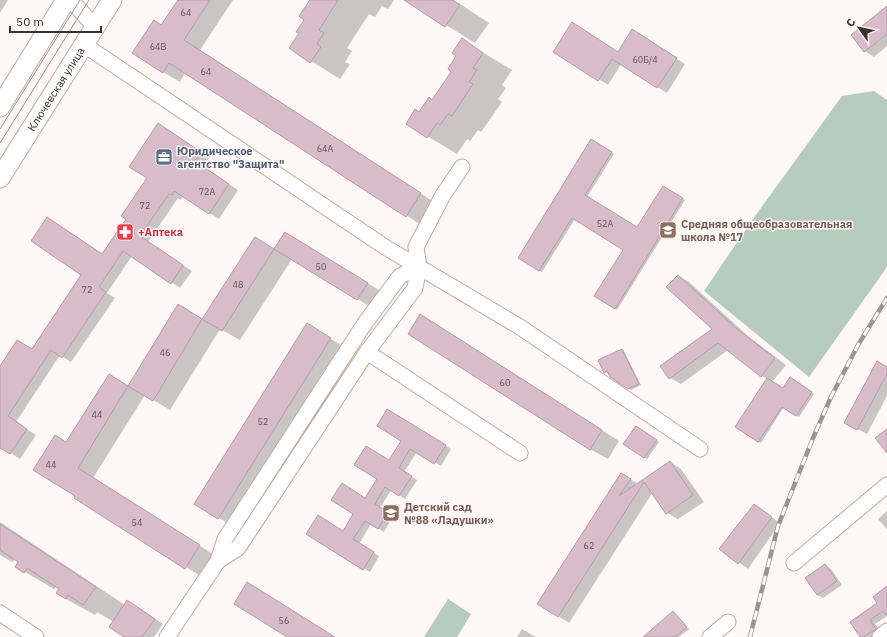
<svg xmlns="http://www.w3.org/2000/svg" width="887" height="637" viewBox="0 0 887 637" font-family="'IBM Plex Sans',sans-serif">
<rect width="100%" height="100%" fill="#fdf7f5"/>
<path fill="#b6cbbc" d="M874 91 887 100V267L809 377 704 291 753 219 842 96Z
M448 599 471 614 457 637H424Z"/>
<path fill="#0003" d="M0 0H8L0 13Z
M179 0H233L200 50 437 204 423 226 185 73 180 82 163 72 162 26Z
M311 0H394L388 9 382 6 375 17 369 14 347 48 352 51 345 62 350 64 340 79 290 48 300 33Z
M406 0H454L489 23 475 43Z
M887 7V46L874 57 865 51 852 35Z
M642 36 685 64 667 93 621 64 608 85 554 51 619 52Z
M462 40 512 70 502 85 506 88 498 99 502 102 481 132 478 130 470 141 467 139 457 154 407 124 433 101 453 71Z
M167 130 209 158 203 167 238 190 219 219 183 196 181 200 178 198 148 242 192 271 180 288 132 256 107 293 115 298 71 362 60 355 16 422 36 435 20 459 0 446V367L32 350 103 255 127 218 148 178Z
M592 140 614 154 587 197 638 229 663 187 685 200 617 310 595 296 624 250 575 219 542 272 519 258Z
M285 233 384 293 374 309 292 259 240 340 220 329 170 410 145 395 93 478 216 556 202 577 75 498 76 495 67 443 109 375 129 387 178 305 203 320 255 238 275 250Z
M678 276 689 282 748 336 786 365 772 382 786 392 790 379 814 394 799 417 784 407 761 443 736 426 768 380 728 350 681 384 670 378 713 329Z
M438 326 619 441 608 459 590 449Z
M324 335 348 349 236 528 196 504Z
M622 350 624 351 641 385 631 390 609 372H604Z
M887 368V396L867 434 854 427Z
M388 410 451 449 441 466 417 452 404 472 417 480 405 499 391 490 380 508 393 516 384 532 371 524 359 544 379 556 370 572 308 534 343 532 366 499 402 441Z
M636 427 659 442 647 459 625 444Z
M670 462 681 469 704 502 678 519 667 513 653 492 569 623 558 616 622 474 638 484Z
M754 505 780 523 748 569 720 549Z
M887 511V529L878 519Z
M0 522 125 605 136 606 163 624 154 637H126L114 622 97 612 95 615 66 599 61 589 56 586 54 589 25 572 19 562 15 559 12 562 0 555Z
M825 565 831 569 842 585 823 598 817 595Z
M887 587V616L875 624 881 632 874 637H861Z
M673 612 689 629 679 637H653Z
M522 629 534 636 536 637H517Z"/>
<path fill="#d8bcca" stroke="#b69ca9" d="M178 0H210L184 40 421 193 406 217 169 63 163 73 132 53 154 20 161 25Z
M310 0H338L319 30 324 33 317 44 321 47 310 63 289 48 299 33 296 32 304 20 299 16Z
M404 0H452L460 5 445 27Z
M887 6V34L864 52 851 35Z
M572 22 618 52 632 29 677 58 657 88 612 59 598 81 553 52Z
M462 38 483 53 473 68 477 70 469 82 473 84 452 116 448 114 440 125 437 123 427 138 406 124 415 109 419 112 429 97 432 100 451 72 448 69 456 56 452 53Z
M158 123 201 152 195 161 229 184 209 214 174 191 172 195 169 194 140 236 183 265 171 284 123 251 99 287 106 292 62 358 51 350 8 416 27 429 10 454 0 448V366L17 340 32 349 81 275 31 241 47 217 102 254 126 219 121 216 147 178 129 167Z
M591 139 612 152 585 195 637 227 663 186 683 198 615 309 594 296 623 250 572 218 539 271 518 258Z
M285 232 368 283 357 300 274 249Z
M255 237 274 249 222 331 202 319Z
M678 275 737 329 775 358 761 377 718 343 669 379 660 366 712 329 666 287Z
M178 304 202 319 153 401 128 386Z
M420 314 602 430 590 450 408 334Z
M307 323 331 338 218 519 194 504Z
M622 349 639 384 628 389 610 377 607 371 604 373 598 360Z
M877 361 887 367V374L857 430 844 423Z
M109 374 128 386 78 468 200 545 185 569 74 498 75 496 33 470 55 435 66 442Z
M790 377 812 392 796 416 782 407 758 442 735 427 767 378 783 388Z
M387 409 446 445 434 464 410 449 399 468 412 476 399 496 385 487 375 504 388 512 378 529 365 521 353 539 374 552 363 570 306 534 318 515 343 531 353 514 331 500 342 483 365 498 377 479 354 465 366 446 389 460 401 441 377 426Z
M636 426 657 440 644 458 623 444Z
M887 429V453L875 438Z
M670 461 693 495 666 514 644 482 558 617 537 604 621 473 631 479 619 496Z
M754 504 772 517 738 564 719 549Z
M0 524 96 587 83 605 68 595 66 599 56 593 59 589 27 568 24 573 15 567 18 562 0 550Z
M825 564 837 581 817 595 805 578Z
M247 582 335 637H287L234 604Z
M887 586V616L883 611 870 620 876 629 864 637H860L850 622 877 603 873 597Z
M127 600 155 619 142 637H124L109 627Z
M673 611 687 627 675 637H643Z"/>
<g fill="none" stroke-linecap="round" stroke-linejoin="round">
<defs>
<path id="minor" d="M71 0 94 26
M83 44 385 247 520 327 700 449
M367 352 520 453
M218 561 238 548 367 352 415 288 419 267 416 247 443 195 462 167
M794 563 887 485
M0 613 36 637
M167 637 218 561 225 539 365 323 400 276 419 267
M710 637 728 622
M880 637 887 631"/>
<g id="major">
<path d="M0 107 66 0"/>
<path id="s1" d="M0 178 112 0"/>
</g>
</defs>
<use href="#minor" stroke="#c5a99e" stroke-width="17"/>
<use href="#major" stroke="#c5a99e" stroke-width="21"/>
<use href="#minor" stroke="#fff" stroke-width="15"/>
<use href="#major" stroke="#fff" stroke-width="19"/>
<path stroke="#9c9491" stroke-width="1" d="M0 129 80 0
M0 143 89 0"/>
<defs>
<path id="rail" d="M750 637 778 526 813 438 831 397 858 345 887 298"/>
</defs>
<use href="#rail" stroke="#9c9491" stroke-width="4.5"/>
<use href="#rail" stroke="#fdf7f5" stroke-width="3" stroke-dasharray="9" stroke-linecap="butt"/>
</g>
<defs>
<symbol id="office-square" viewBox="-11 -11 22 22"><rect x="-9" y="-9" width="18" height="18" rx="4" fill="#5c6f8a" stroke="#fdf7f5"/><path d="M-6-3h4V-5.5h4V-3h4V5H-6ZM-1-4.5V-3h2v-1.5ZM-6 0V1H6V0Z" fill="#fff"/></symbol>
<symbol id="school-square" viewBox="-11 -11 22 22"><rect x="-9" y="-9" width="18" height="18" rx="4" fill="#8d6e63" stroke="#fdf7f5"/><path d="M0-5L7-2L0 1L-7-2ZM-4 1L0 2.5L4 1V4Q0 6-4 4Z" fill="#fff"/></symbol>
<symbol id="pharmacy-square" viewBox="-11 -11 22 22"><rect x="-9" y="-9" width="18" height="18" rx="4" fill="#e0444e" stroke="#fdf7f5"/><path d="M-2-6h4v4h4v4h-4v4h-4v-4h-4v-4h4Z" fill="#fff"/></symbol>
</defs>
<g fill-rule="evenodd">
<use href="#office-square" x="154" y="147" width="20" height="20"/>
<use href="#school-square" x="658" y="220" width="20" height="20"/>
<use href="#pharmacy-square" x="115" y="222" width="20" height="20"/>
<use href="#school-square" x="381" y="503" width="20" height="20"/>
</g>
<g text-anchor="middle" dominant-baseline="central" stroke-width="3" stroke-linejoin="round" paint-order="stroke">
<g font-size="9" fill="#625354">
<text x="186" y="12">64</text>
<text x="158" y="46">64В</text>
<text x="645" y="59">60Б/4</text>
<text x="206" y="71">64</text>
<text x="325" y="148">64А</text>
<text x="207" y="191">72А</text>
<text x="145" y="205">72</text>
<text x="605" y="223">52А</text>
<text x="321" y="266">50</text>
<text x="238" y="284">48</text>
<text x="87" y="289">72</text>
<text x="165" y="352">46</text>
<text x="505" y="382">60</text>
<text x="97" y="414">44</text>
<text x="263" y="421">52</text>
<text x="51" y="464">44</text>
<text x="137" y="522">54</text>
<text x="589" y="545">62</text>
<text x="284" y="620">56</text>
</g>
<g font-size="11" fill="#3b302c" stroke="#fdf7f5">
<text stroke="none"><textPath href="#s1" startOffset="105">Ключевская улица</textPath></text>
</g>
<g font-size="11" font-weight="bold" fill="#4e5e75" stroke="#fdf7f5" text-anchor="start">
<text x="177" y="151">Юридическое<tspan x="177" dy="13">агентство "Защита"</tspan></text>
</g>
<g font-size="11" font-weight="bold" fill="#785e54" stroke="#fdf7f5" text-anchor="start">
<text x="681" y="224">Средняя общеобразовательная<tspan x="681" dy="13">школа №17</tspan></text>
<text x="404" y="507">Детский сад<tspan x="404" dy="13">№88 «Ладушки»</tspan></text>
</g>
<g font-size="11" font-weight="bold" fill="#be3a42" stroke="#fdf7f5" text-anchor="start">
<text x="138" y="232">+Аптека</text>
</g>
</g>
<g transform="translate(859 28) rotate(303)" stroke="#fdf7f5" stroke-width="3" paint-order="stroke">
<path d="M0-3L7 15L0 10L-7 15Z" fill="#3b302c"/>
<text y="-6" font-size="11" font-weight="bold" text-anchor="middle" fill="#3b302c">С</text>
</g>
<path d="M10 26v6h91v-6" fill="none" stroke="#3b302c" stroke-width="2"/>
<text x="16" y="26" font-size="12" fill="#3b302c" stroke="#fdf7f5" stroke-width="3" paint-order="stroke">50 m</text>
</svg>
